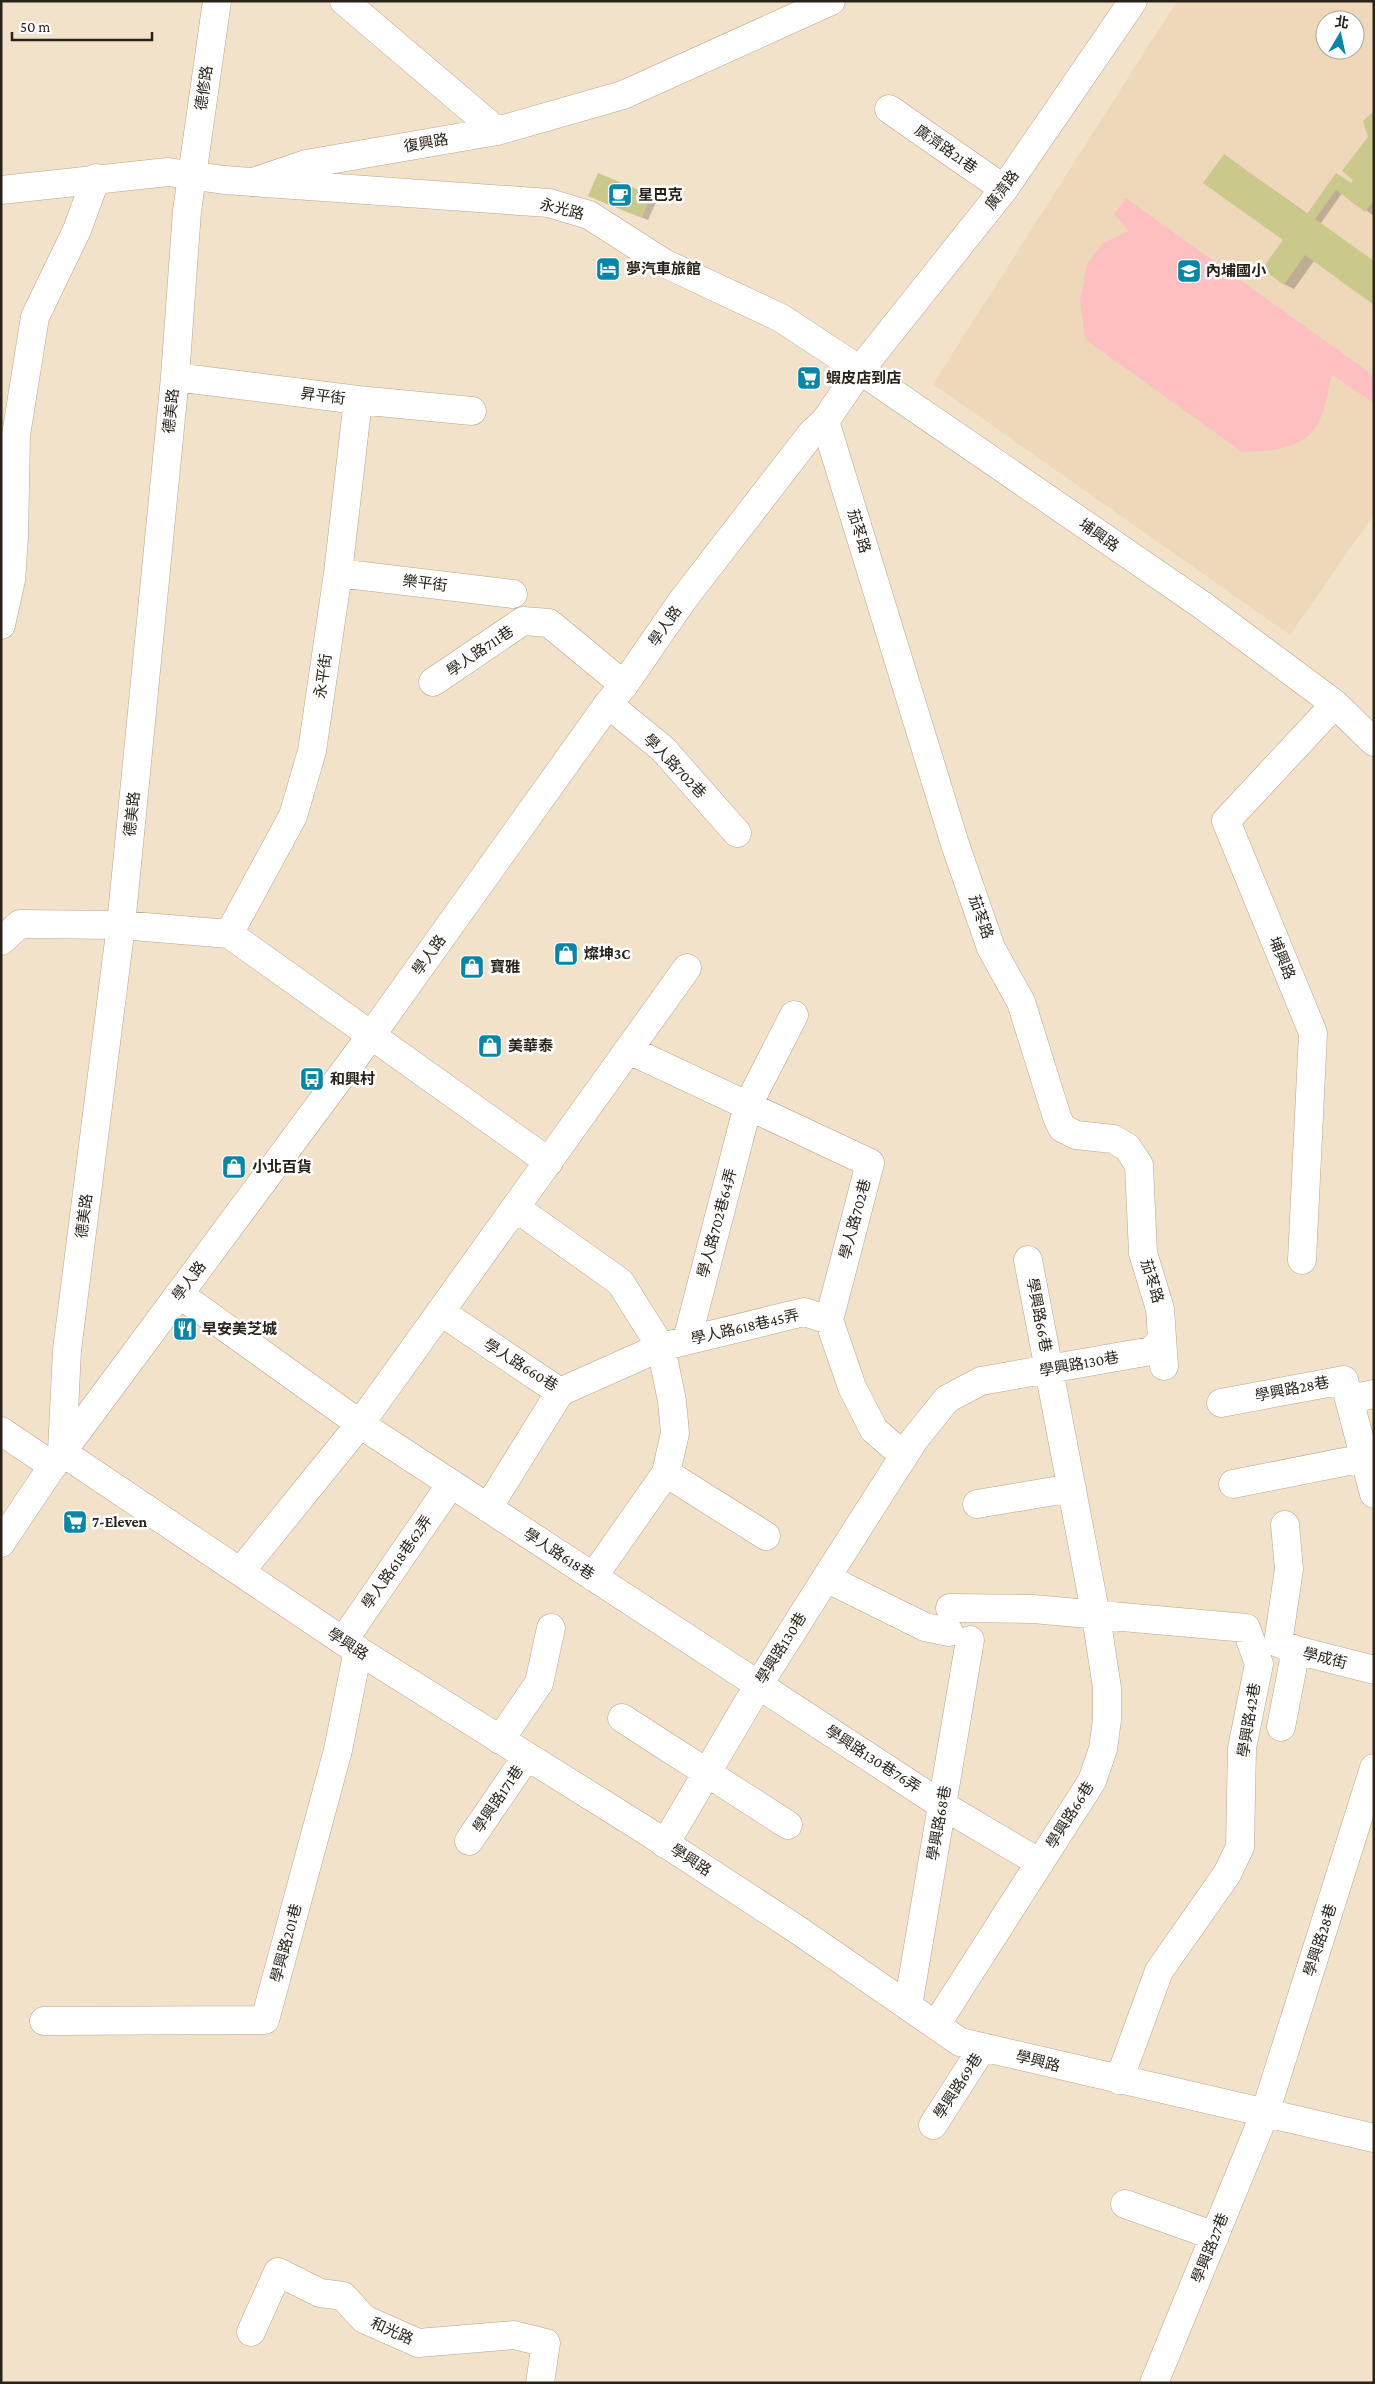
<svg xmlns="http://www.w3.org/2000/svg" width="1375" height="2384" viewBox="0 0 1375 2384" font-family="'Crimson Pro','Noto Sans TC',serif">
<rect width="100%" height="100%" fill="#f3e2ca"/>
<path fill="#eed8b9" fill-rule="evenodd" d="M1177 1H1374V514L1290 635 933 384ZM1325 20H1355V50H1325Z"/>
<path fill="#fdbfc0" d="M1126 198 1374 376V403L1332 375C1327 392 1325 415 1314 430 1298 450 1264 452 1242 452L1085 339 1080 300 1087 264 1103 243 1129 231 1114 214Z"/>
<path fill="#0003" d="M1374 113V216L1342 193 1321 223 1314 261 1294 289 1284 284V240L1234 162 1308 214 1337 174 1351 184 1355 179 1369 137Z
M598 174 657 200 648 220 595 199Z"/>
<path fill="#cac88b" d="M1374 111V200L1365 212 1336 190 1315 219 1374 261V305L1305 255 1284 285 1262 269 1283 240 1203 183 1224 154 1307 214 1336 173 1351 183 1353 180 1342 171 1368 137 1363 121Z
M598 173 651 195 642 218 588 196Z"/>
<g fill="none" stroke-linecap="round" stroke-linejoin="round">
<defs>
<path id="minor" d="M217 1 187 211 175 377 121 925 67 1350 62 1452 343 1641 645 1830 795 1928 960 2042 1374 2138
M344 1 497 131
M889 109 1004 189
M253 182 306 164 497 131 623 95 831 1
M860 370 1202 605 1335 704 1374 742
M175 377 358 400 472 411
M825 421 955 844 991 948 1021 1002 1057 1117 1062 1128 1076 1135 1113 1139 1127 1147 1139 1165 1143 1253 1160 1309 1164 1366
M338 573 513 594
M1 625 11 580 14 538 16 435 35 317 77 230 96 178
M433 682 523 621 549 623 624 685
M608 704 663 749 737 833
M229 934 293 816 312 751 338 573 358 400
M1 941 20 924 121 925 229 934 549 1162
M629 1050 870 1163 829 1320
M516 1208 620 1282 661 1347 672 1401 675 1433 666 1473 593 1577
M1302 1260 1313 1033 1226 821 1335 704
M179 1294 360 1424 942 1805 1040 1863
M441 1312 560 1392 661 1347 804 1312 829 1320
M829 1320 852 1387 874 1430 903 1455
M687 1340 748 1105 794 1015
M1349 1399 1374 1394
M1221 1403 1344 1380 1374 1494
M1 1431 53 1466
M666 1473 766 1536
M1233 1484 1364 1458
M977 1504 1072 1488
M488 1508 560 1392
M1285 1525 1289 1569 1278 1643 1296 1650 1374 1670
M240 1572 360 1424 687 968
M826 1578 925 1627 949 1632
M950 1608 1033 1609 1246 1628 1259 1664 1242 1748 1240 1847 1227 1874 1159 1971 1119 2080
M343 1641 451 1484
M622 1718 788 1825
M1281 1727 1296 1650
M500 1740 539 1683 551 1628
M469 1841 527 1756
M665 1844 759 1684 826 1578 914 1440 947 1399 981 1381 1151 1351 1162 1340
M908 2006 970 1640
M44 2021 265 2020 338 1750 358 1650
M936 2025 1092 1781 1103 1749 1107 1720V1688L1096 1616 1028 1260
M933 2125 983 2047
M1125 2204 1215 2236
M251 2332 278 2272 320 2293 343 2296 364 2319 418 2343 514 2335 546 2343 540 2383
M1154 2383 1265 2113 1374 1768"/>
<path id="major" d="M1 190 168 172 224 180 549 203 589 215 664 263 781 318 860 370
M1 1543 62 1452 370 1037 608 704 624 685 682 601 811 434 825 421 860 370 1004 189 1133 1"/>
</defs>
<use href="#minor" stroke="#b6a68f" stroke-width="29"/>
<use href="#major" stroke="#b6a68f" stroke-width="29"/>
<use href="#minor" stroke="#fff" stroke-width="28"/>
<use href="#major" stroke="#fff" stroke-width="28"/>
</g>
<defs>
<symbol id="cafe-square" viewBox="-11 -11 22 22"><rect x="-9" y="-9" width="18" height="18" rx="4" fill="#0687a9" stroke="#fff"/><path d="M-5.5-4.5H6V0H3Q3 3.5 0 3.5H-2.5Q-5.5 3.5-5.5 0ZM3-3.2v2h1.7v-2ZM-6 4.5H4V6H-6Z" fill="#fff"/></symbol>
<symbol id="hotel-square" viewBox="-11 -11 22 22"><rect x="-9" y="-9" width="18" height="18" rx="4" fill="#0687a9" stroke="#fff"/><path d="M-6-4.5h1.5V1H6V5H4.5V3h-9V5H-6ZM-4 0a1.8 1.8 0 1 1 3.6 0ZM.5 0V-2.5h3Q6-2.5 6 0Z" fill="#fff"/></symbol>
<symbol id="school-square" viewBox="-11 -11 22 22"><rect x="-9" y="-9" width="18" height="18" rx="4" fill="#0687a9" stroke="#fff"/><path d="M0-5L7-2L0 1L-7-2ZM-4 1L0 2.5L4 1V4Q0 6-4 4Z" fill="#fff"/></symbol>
<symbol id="supermarket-square" viewBox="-11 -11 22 22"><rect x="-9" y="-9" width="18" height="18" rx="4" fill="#0687a9" stroke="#fff"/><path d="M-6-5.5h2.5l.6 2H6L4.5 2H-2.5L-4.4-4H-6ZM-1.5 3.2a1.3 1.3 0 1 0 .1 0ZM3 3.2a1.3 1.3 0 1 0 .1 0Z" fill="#fff"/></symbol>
<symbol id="shop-square" viewBox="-11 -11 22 22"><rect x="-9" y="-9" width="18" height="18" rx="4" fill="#0687a9" stroke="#fff"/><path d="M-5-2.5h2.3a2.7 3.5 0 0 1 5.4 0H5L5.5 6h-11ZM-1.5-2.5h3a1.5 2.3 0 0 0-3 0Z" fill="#fff"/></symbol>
<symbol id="bus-square" viewBox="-11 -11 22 22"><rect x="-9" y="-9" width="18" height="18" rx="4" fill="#0687a9" stroke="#fff"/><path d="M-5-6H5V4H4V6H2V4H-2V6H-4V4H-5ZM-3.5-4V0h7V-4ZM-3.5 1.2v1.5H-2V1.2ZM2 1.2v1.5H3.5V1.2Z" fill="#fff"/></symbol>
<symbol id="restaurant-square" viewBox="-11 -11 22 22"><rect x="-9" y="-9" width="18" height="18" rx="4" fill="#0687a9" stroke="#fff"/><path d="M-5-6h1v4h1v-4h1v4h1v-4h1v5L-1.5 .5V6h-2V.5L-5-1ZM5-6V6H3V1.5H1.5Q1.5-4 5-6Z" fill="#fff"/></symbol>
</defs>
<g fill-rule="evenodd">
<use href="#cafe-square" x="606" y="181" width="28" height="28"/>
<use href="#hotel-square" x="594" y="255" width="28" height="28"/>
<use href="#school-square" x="1175" y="257" width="28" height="28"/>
<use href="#supermarket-square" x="795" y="364" width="28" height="28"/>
<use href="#shop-square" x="552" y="940" width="28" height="28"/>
<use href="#shop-square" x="458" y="953" width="28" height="28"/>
<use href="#shop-square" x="476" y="1032" width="28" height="28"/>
<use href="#bus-square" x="298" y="1065" width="28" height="28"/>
<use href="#shop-square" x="220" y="1153" width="28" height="28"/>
<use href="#restaurant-square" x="171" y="1315" width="28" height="28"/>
<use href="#supermarket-square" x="61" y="1508" width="28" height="28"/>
</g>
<g text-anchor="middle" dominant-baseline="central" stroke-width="5" stroke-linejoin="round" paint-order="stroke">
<g font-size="15" fill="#292219" stroke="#fff">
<text transform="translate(204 88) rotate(-82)">德修路</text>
<text transform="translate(426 143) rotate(-10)">復興路</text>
<text transform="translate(946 149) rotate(35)">廣濟路21巷</text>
<text transform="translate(1002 190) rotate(-53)">廣濟路</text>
<text transform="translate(562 209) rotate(14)">永光路</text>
<text transform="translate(323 396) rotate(7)">昇平街</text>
<text transform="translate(171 411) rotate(-84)">德美路</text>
<text transform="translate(859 531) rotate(73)">茄苳路</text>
<text transform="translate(1099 535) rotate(35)">埔興路</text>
<text transform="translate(425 583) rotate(7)">樂平街</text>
<text transform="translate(665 626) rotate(-55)">學人路</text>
<text transform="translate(480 651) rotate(-34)">學人路711巷</text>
<text transform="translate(323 676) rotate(-82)">永平街</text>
<text transform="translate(675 766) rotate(46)">學人路702巷</text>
<text transform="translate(132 814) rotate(-84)">德美路</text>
<text transform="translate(981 917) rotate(71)">茄苳路</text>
<text transform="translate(429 955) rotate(-54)">學人路</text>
<text transform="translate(1282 958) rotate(68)">埔興路</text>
<text transform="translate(84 1216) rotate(-83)">德美路</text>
<text transform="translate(855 1219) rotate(-75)">學人路702巷</text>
<text transform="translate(717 1223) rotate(-75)">學人路702巷64弄</text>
<text transform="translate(189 1281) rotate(-53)">學人路</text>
<text transform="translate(1152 1281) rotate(73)">茄苳路</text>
<text transform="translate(1039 1315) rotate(79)">學興路66巷</text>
<text transform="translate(745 1327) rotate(-13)">學人路618巷45弄</text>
<text transform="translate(1079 1364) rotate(-10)">學興路130巷</text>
<text transform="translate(521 1365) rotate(32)">學人路660巷</text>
<text transform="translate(1292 1389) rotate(-11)">學興路28巷</text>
<text transform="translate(559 1554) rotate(33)">學人路618巷</text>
<text transform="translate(397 1562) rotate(-55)">學人路618巷62弄</text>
<text transform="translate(348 1644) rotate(33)">學興路</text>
<text transform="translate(781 1648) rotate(-58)">學興路130巷</text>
<text transform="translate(1325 1658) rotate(14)">學成街</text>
<text transform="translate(1249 1720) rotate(-81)">學興路42巷</text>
<text transform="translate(873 1759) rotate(33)">學興路130巷76弄</text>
<text transform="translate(498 1799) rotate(-56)">學興路171巷</text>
<text transform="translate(1070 1815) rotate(-58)">學興路66巷</text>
<text transform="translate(939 1823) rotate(-80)">學興路68巷</text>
<text transform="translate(691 1860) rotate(33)">學興路</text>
<text transform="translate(1320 1940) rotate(-72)">學興路28巷</text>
<text transform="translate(286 1943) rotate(-75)">學興路201巷</text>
<text transform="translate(1038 2061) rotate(14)">學興路</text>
<text transform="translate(958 2086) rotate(-57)">學興路69巷</text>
<text transform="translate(1210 2248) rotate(-68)">學興路27巷</text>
<text transform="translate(392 2331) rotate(24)">和光路</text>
</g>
<g font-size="15" font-weight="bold" fill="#292219" stroke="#fff" text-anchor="start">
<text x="638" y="195">星巴克</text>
<text x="626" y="269">夢汽車旅館</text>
<text x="1206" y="271">內埔國小</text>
<text x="826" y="378">蝦皮店到店</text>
<text x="584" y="954">燦坤3C</text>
<text x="490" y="967">寶雅</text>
<text x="508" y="1046">美華泰</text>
<text x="330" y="1079">和興村</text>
<text x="252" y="1167">小北百貨</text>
<text x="202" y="1329">早安美芝城</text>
<text x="92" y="1522">7-Eleven</text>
</g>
</g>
<rect width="1375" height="2384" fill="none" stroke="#292219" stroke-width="5"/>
<g transform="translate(1340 35) rotate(9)"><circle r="24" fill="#ffffff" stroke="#a9a7a3"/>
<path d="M0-4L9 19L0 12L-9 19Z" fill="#0687a9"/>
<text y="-8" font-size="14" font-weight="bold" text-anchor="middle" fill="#292219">北</text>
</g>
<path d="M12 32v8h140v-8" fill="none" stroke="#292219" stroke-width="2.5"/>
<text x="20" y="32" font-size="15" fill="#292219" stroke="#ffffff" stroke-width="4" paint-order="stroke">50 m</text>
</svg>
